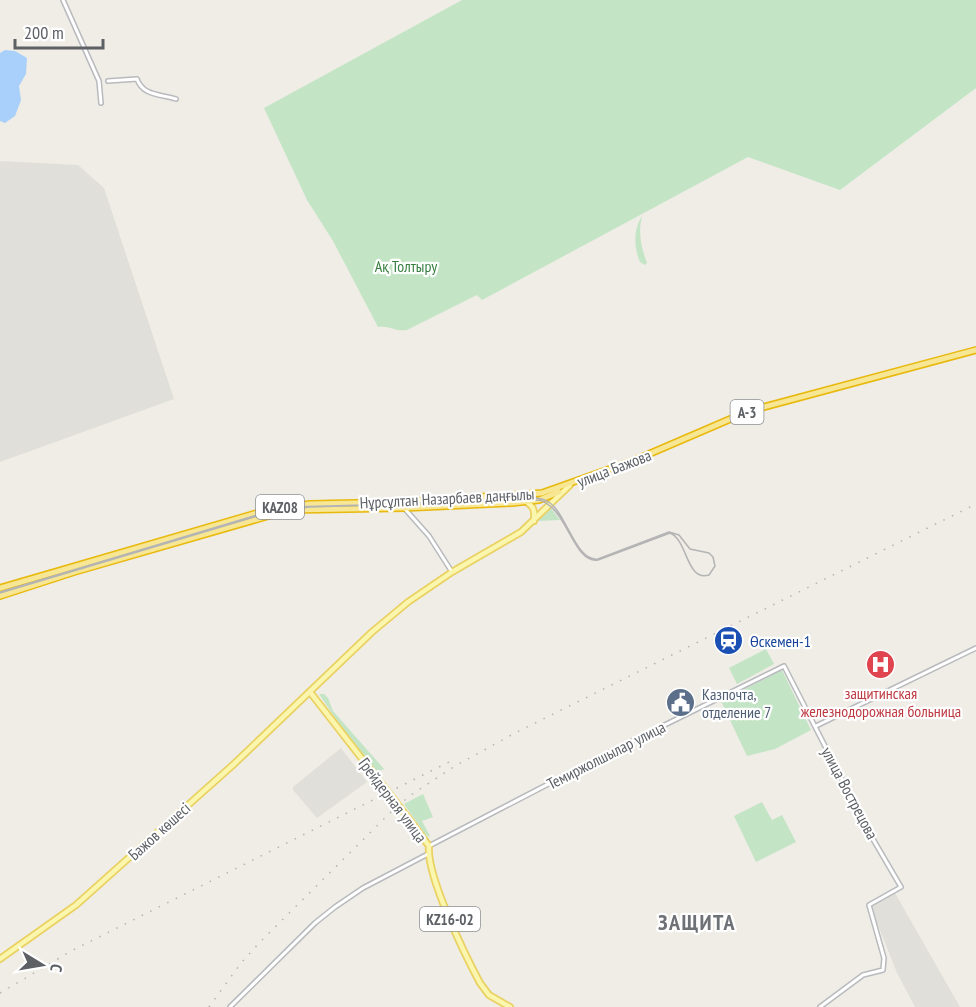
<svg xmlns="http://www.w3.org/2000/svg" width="976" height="1007" viewBox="0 0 976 1007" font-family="'PT Sans Narrow',sans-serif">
<rect width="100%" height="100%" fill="#efede5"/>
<path fill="#e0dfda" d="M0 161 78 165 104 188 174 399 0 462Z
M341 748 367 782 317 818 293 790V787Z
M895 893 960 1007H915L897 973 871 907Z"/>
<path fill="#c3e5c6" d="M462 0H976V88L840 190 748 157 482 300 477 295 407 330C396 332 389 325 378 327L333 241 307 200 264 108Z
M642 216C638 234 641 247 647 263L645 265 640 262C634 248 633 230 642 216Z
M550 507 560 520 537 521Z
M766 649 774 664 737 684 729 668Z
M782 670 811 730 775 749 747 756 721 701Z
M319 694H324L328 698 333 711 384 769 377 772 338 722Z
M423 794 433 817 422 821 430 836 429 837 425 834 404 804Z
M762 802 772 820 782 815 796 842 756 862 734 816Z"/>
<path fill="#a9d0fb" d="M5 50 15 51 27 58 26 74 19 86 21 100 15 116 5 123 0 121V53Z"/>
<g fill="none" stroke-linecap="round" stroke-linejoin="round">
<defs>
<path id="minor" d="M63 0 99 81 101 103
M108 81 137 79C143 96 160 94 176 99
M405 509 429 536 452 572
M816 726 976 648
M429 846 608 753 784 666 870 834 901 887 869 905 884 958 883 970 863 975 820 1007
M230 1007 315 923 335 907 363 888 428 854"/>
<path id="major" d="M525 501C534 506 535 511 534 521
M310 692 370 769
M409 819 429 846C426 875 465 955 480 983L489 995 510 1007
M0 959 76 905 234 764 372 632 408 602 452 572 521 532 570 485"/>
<path id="highway" d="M0 588 271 509 310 504 401 502 542 493 635 460 749 411 976 350
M0 596 74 572 289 510 404 508 512 503 539 500 559 492"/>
</defs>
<use href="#minor" stroke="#b8babe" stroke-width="6"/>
<use href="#major" stroke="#ead163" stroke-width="8"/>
<use href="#highway" stroke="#e8b80c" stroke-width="8"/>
<use href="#minor" stroke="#fff" stroke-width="3"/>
<use href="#major" stroke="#fbf6ae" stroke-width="4.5"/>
<use href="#highway" stroke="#f7e794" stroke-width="5"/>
<path stroke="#b4b4b5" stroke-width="1.5" d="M0 592 270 511 289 507 403 504 532 498C538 498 545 499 550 503 567 515 576 562 598 559L669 532 679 535 690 549 709 553 713 557 715 566 709 575C686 582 688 540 670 533L598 560C573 564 568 508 539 500L310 507 271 512 0 593"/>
<path stroke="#b4b4b5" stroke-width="1.5" stroke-dasharray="1.5 8" stroke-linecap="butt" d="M0 993 73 950 449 762
M209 1007 241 963 260 942 392 811 411 795 455 766 515 733 976 504"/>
<defs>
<path id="major-bridge" d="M370 769 409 819"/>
</defs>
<use href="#major-bridge" stroke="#ead163" stroke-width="8" stroke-linecap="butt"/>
<use href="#major-bridge" stroke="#fbf6ae" stroke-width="4.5"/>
</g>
<defs>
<symbol id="station-disc" viewBox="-11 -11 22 22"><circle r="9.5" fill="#1a4fb4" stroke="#fff"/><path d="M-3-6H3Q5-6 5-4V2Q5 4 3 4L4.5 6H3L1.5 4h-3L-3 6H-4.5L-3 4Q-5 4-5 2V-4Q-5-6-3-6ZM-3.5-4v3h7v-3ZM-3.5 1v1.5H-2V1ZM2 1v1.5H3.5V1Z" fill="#fff"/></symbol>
<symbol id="hospital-disc" viewBox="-11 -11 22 22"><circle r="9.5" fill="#e0444e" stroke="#fff"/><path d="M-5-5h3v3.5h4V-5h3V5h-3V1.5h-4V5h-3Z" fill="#fff"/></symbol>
<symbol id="civic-disc" viewBox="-11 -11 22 22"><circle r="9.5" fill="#5c6f8a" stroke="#fff"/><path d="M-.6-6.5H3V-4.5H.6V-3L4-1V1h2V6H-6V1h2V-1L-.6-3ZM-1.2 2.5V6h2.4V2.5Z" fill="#fff"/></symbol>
</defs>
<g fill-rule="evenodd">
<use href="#station-disc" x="712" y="624" width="33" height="33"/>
<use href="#hospital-disc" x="864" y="648" width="33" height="33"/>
<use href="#civic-disc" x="664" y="686" width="33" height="33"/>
</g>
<g text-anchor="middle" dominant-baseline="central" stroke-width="4.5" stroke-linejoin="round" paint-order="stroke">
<g fill="#fff" stroke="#8e9093" stroke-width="1.5">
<rect x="730.5" y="400" width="33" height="24" rx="4.5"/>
<rect x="256" y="495" width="48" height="24" rx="4.5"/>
<rect x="420" y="907" width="60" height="24" rx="4.5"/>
</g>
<g font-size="15" font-weight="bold" fill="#5d6065">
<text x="747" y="412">A-3</text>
<text x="280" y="507">KAZ08</text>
<text x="450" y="919">KZ16-02</text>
</g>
<g font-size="16" fill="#398042" stroke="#fff">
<text x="406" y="266">Ақ Толтыру</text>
</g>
<g font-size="16" fill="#5d6065" stroke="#fff">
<text transform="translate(614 468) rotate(-21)">улица Бажова</text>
<text transform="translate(447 498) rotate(-3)">Нұрсұлтан Назарбаев даңғылы</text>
<text transform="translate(606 755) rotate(-27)">Темиржолшылар улица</text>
<text transform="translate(850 793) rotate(62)">улица Вострецова</text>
<text transform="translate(393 800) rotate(53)">Грейдерная улица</text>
<text transform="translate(159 831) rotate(-42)">Бажов көшесі</text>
</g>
<g font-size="16" fill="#164399" stroke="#fff" text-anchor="start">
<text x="750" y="641">Өскемен-1</text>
</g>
<g font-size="16" fill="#be3a42" stroke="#fff">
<text x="881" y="693">защитинская<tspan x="881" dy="18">железнодорожная больница</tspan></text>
</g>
<g font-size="16" fill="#4e5e75" stroke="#fff" text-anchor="start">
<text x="702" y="694">Казпочта,<tspan x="702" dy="18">отделение 7</tspan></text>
</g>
<g font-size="22" font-weight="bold" letter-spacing="1.5" fill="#6e7277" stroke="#fff">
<text x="697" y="922">ЗАЩИТА</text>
</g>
</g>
<g transform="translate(42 965) rotate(101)" stroke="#ffffff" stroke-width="4.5" paint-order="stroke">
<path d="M0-4.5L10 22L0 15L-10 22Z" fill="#5d6065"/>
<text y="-9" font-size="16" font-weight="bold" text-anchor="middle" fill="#5d6065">С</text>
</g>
<path d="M15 39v9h88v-9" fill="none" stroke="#5d6065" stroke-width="3"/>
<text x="24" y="39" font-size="18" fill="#5d6065" stroke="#ffffff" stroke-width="4.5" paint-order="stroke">200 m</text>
</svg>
